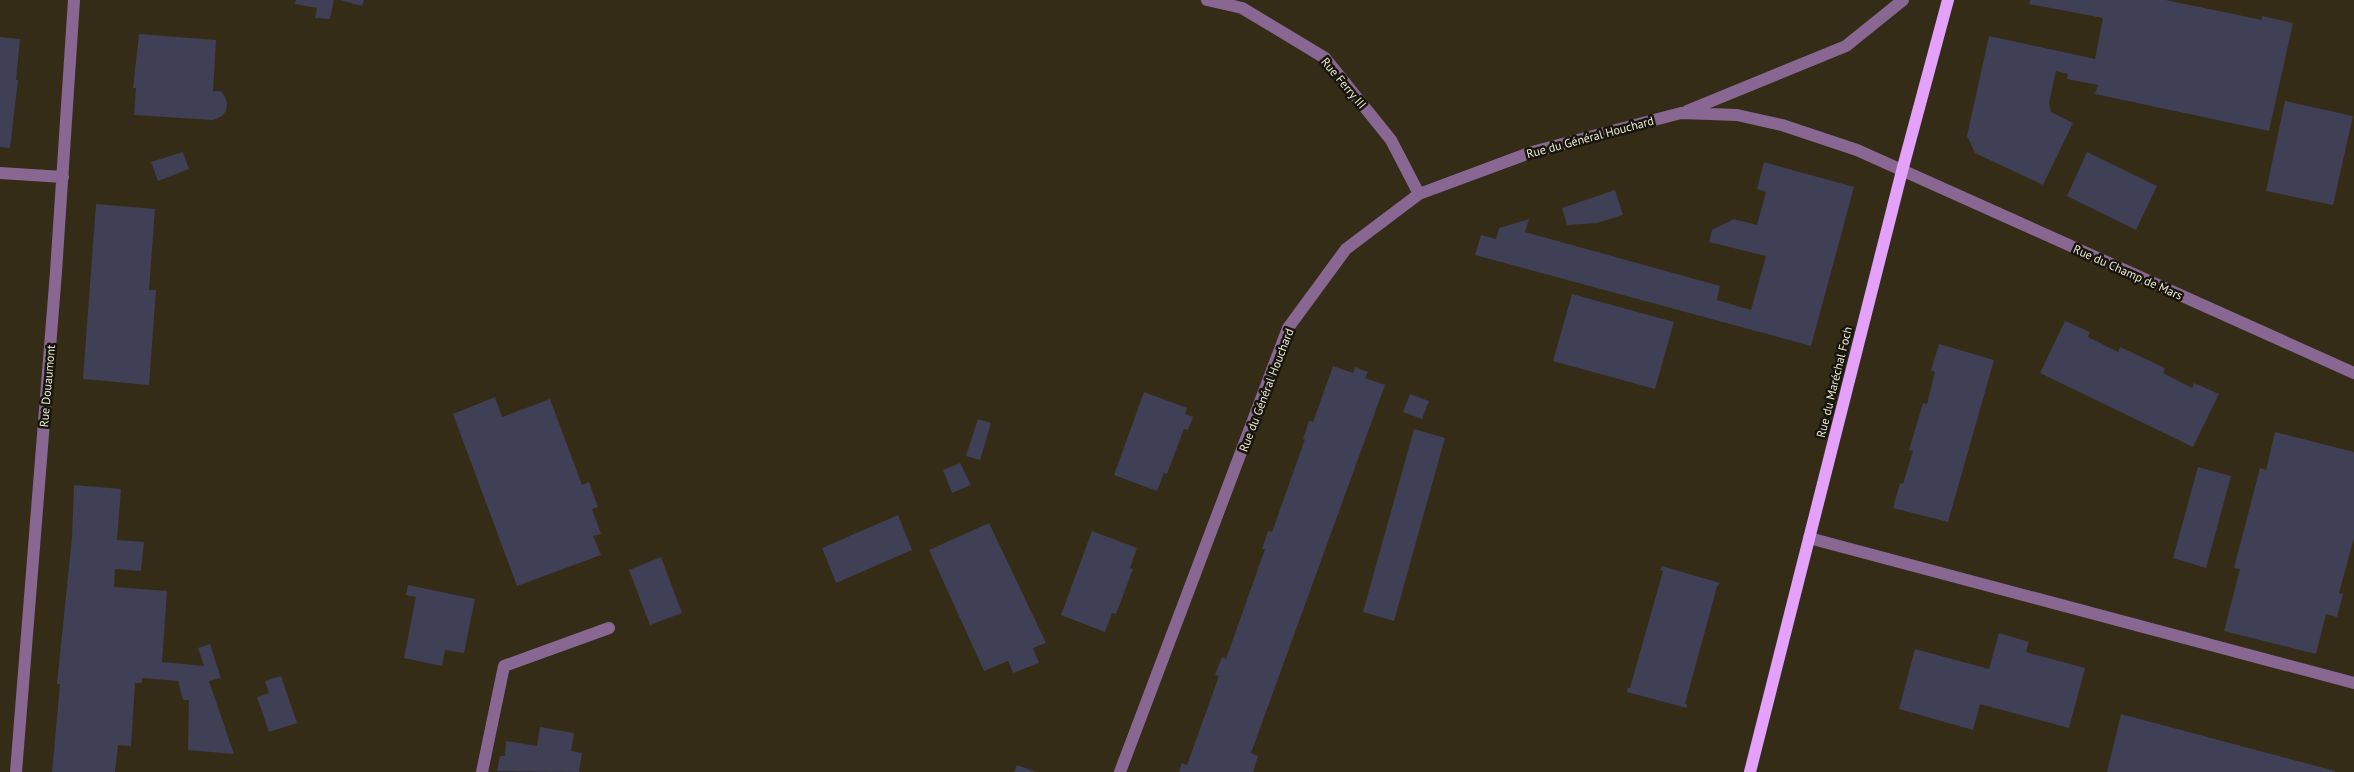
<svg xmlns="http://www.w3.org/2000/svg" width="2354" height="772" viewBox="0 0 2354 772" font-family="'PT Sans',sans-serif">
<rect width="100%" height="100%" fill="#342c17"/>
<path fill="#3f3f55" d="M296 0H334L330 19 315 18 317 8 295 4Z
M340 0H364L362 6Z
M2030 0H2166L2262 20V16L2293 23 2269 131 2095 94 2098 85 2067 79 2068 74 2056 71 2049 103 2051 112 2073 123 2043 185 1975 153 1967 136 1989 36 2095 59 2103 18 2029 4Z
M139 34 216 40 213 91H221L225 97 227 103 226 111 222 116 213 120 134 115 136 88H133Z
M0 37 20 39 16 80H18L10 148 0 147Z
M2285 101 2353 116 2333 205 2266 191Z
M183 152 189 169 158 181 151 162Z
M2087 152 2157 186 2136 230 2067 196Z
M1764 162 1854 187 1811 346 1475 255 1481 235 1496 239 1499 228 1529 219 1525 232 1720 286 1717 300 1751 310 1766 256 1709 242 1712 230 1734 219 1757 225 1766 192 1757 189Z
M1615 190 1623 215 1597 223 1567 225 1562 208Z
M96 204 155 209 149 290H156L149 385 83 379Z
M1572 294 1674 322 1655 389 1553 361Z
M2065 321 2090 332 2088 337 2118 352 2120 347 2165 368 2163 373 2192 388 2194 383 2219 394 2193 447 2040 373Z
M1939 344 1994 360 1948 522 1893 508 1900 483 1903 484 1913 451 1909 450 1923 403 1927 404 1935 372 1931 370Z
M1333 366 1353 373 1355 367 1368 372 1365 378 1385 385 1251 753 1258 756 1253 772H1179L1182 763 1187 765 1219 676 1215 675 1222 657 1226 659 1265 549H1262L1268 531 1272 532 1305 439H1303L1309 421 1313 422Z
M1144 392 1187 408 1185 414 1193 417 1188 430 1184 429 1167 474 1164 473 1157 491 1114 475Z
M1410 394 1429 401 1422 419 1403 412Z
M495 397 502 417 550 399 582 485 589 482 598 507 592 509 601 534 593 536 601 555 517 586 453 414Z
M978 419 991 423 980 460 966 456Z
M1414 429 1445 438 1394 621 1363 612Z
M2275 432 2354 452V538L2339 593 2343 594 2337 617 2326 614 2316 654 2224 631 2240 569 2234 568 2260 468 2266 470Z
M960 463 971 485 952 493 943 470Z
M2198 467 2231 476 2206 568 2173 558Z
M74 485 121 489 117 540 144 542 141 571 115 569 114 587 167 591 162 662 204 666 198 648 210 644 221 678 209 681 234 754 188 750 189 700H183L178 681 142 678V683H135L131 746 118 745 115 772H52L60 684H57L72 537Z
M898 515 912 550 836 583 822 548Z
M989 523 1046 643 1033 648 1039 663 1013 673 1008 661 984 671 929 550Z
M1092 531 1137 548 1130 568 1133 569 1116 614 1112 613 1105 632 1061 615Z
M661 557 682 613 650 625 629 570Z
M1662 566 1720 583 1717 587 1685 704 1687 705V708L1627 692 1628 688H1630L1663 571 1660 570Z
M408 585 475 599 464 653 445 650 442 666 404 658 416 597 406 595Z
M1999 633 2029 642 2026 652 2085 668 2069 728 1980 704 1973 730 1899 709 1915 649 1989 669Z
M281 676 297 723 269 732 257 697 269 693 265 681Z
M2121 714 2335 771V772H2107Z
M540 727 574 733 571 751 582 753 579 772 497 771 500 756H505L506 741 537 746Z
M1017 765 1036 772H1014Z"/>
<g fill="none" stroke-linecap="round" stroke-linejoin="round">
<path stroke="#886893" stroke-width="12" d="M1207 0 1242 8 1325 58 1391 140 1419 194
M1687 111 1846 46 1903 0
M0 173 63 177
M1809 538 2354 683
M16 772 56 272 74 0
M482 772 504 666 609 628
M1120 772 1288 328 1346 249 1419 194 1532 152 1681 113 1737 115 1782 125 1857 150 2354 373"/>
<path stroke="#e4a1fc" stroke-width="12" d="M1750 772 1902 171 1948 0"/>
</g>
<g text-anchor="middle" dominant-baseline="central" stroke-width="5" stroke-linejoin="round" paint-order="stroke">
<g font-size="12" fill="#ebe6d9" stroke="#18150b">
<text transform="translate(1344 83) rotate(50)">Rue Ferry III</text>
<text transform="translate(1590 137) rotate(-15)">Rue du Général Houchard</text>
<text transform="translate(2128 272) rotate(24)">Rue du Champ de Mars</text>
<text transform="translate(1834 382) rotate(-76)">Rue du Maréchal Foch</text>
<text transform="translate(47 386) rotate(-85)">Rue Douaumont</text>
<text transform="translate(1266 390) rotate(-69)">Rue du Général Houchard</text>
</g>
</g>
</svg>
